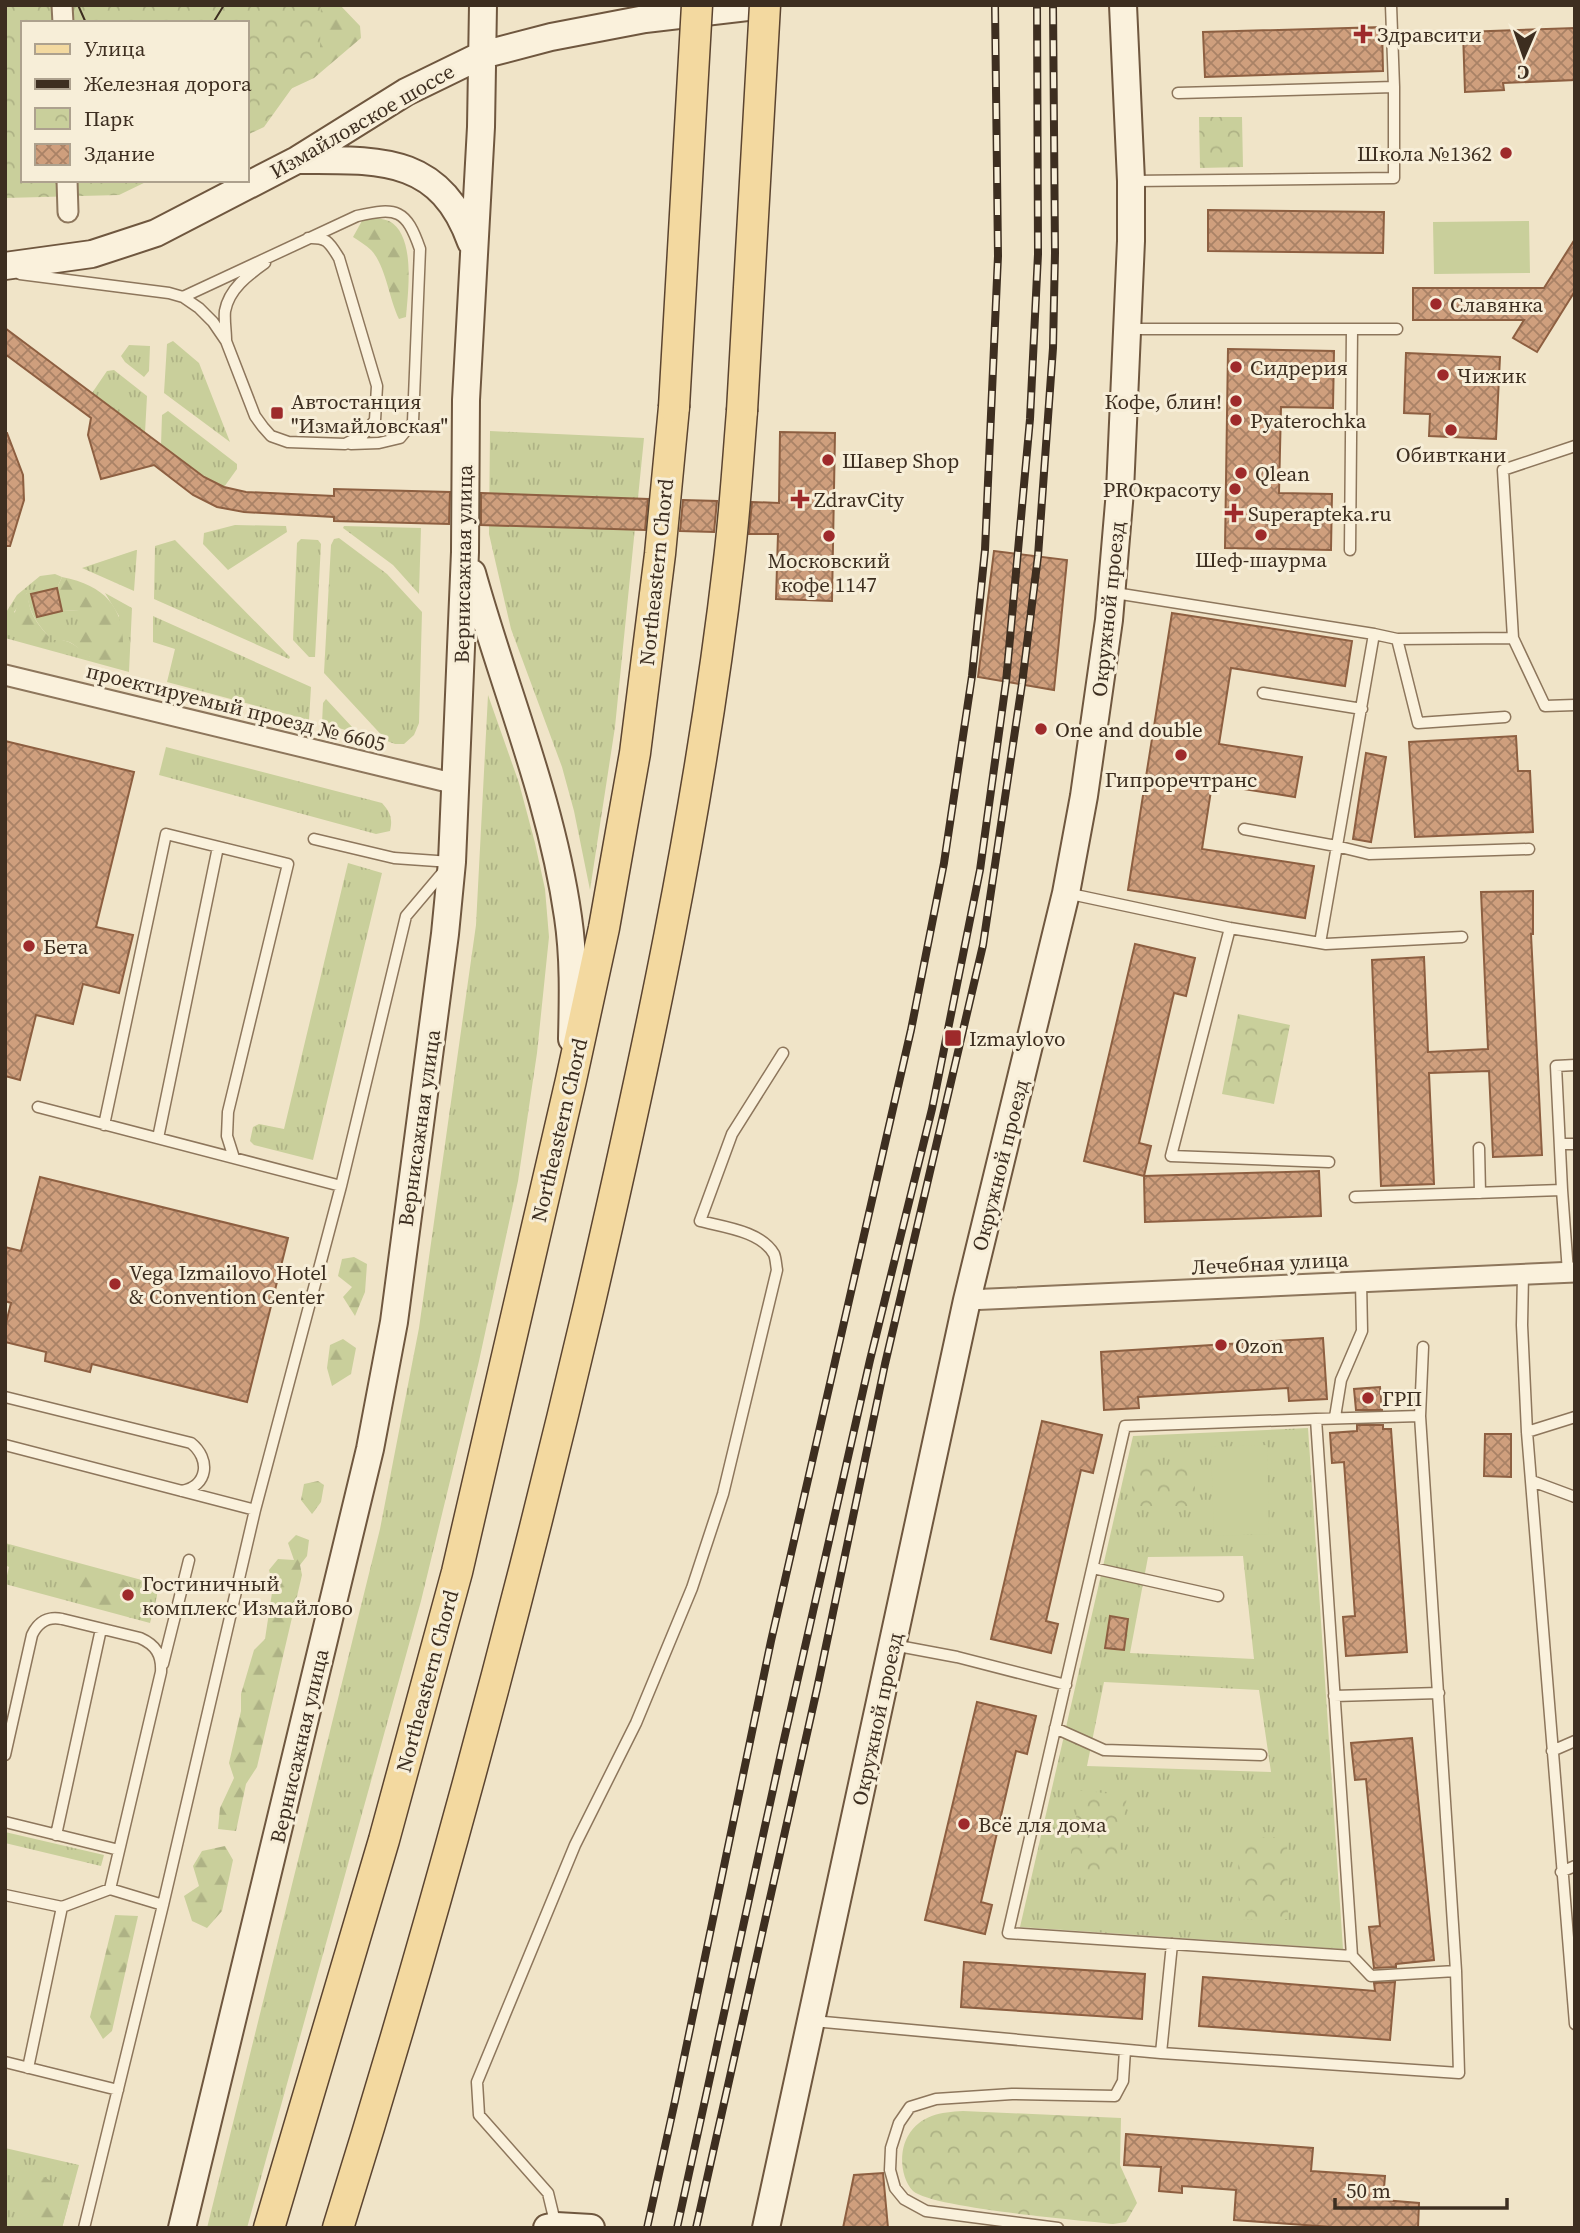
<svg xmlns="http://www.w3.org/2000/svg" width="1580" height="2233" viewBox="0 0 1580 2233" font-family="'Source Serif 4',serif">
<defs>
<pattern id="grass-tufts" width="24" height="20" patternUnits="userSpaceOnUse" patternTransform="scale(1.75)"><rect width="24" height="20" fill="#c9cf9b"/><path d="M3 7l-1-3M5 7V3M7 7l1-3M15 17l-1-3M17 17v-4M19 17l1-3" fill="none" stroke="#aeb285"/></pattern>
<pattern id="forest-firs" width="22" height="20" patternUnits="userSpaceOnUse" patternTransform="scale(1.75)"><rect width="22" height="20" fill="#c9cf9b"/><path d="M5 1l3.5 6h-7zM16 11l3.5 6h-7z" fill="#aeb285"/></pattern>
<pattern id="park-crowns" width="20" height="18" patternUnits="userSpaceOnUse" patternTransform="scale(1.75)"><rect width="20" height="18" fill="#c9cf9b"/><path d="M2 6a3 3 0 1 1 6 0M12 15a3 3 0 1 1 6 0" fill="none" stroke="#aeb285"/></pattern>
<pattern id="building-cross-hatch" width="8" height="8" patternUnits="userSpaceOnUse" patternTransform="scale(1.75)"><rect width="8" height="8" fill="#cf9f7d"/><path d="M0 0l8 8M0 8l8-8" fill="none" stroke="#a98266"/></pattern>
</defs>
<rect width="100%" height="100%" fill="#f0e4c8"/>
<path fill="url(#grass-tufts)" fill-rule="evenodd" d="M173 341 199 363 230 442 164 393 167 344Z
M129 345 150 346 149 371 144 377 125 362 121 356Z
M114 370 147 396 145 433 92 393 107 371Z
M168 411 237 464V469L224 487 204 477 161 445 162 415Z
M490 431 644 438 615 727 590 890 574 811 562 767 511 629 489 534Z
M235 525 286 526 287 532 228 570 203 544 204 533Z
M344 526 421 528 419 594 393 565 343 528Z
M339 538 387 574 422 612 419 723 414 735 404 744H395L387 741 324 673 331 545 334 539Z
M301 539 318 540 321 544 315 657H309L293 640 297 543Z
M175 540 290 657 289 659 154 599 155 546Z
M137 550 134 591 82 568 136 550Z
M55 574 62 577 57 588 32 594 37 616 62 611 79 610V626L54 639C69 639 78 647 90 657L119 616 105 593 132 608 129 672 5 638V614L17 595 40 576ZM27 593C29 612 36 622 49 637L14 612Z
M153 616 311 687 309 720 167 682 175 649 153 642Z
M488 695 519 783 535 843 545 889 549 937 537 1053 518 1181 479 1361 421 1601 247 2228H207L380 1529 419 1328 476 925Z
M326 699 353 728 352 732 322 723 323 703Z
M166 747 382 803C390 812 393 818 390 831L376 834 159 775Z
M348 863 382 873 313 1160 254 1145 250 1141 253 1127 259 1124 284 1129Z
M1308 1428 1343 1949 1020 1927 1133 1436ZM1243 1556 1254 1659 1130 1653 1148 1557ZM1110 1616 1128 1619 1123 1650 1106 1647ZM1104 1682 1259 1690 1271 1772 1087 1766Z
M5 1543 149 1582 157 1586V1596L150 1623 5 1584 9 1567 5 1565Z
M5 1832 104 1855 101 1866 5 1843Z
M5 2148 79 2165 62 2228H5Z"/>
<path fill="url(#forest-firs)" d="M244 5H340L360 26 361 38 314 78 269 99 247 23H238Z
M372 217C377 218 384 219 389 221 416 235 408 292 406 317L399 319C389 299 386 266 371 250 366 245 359 241 353 237L363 219Z
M62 577C112 587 128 614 122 664 110 663 98 663 88 656 75 646 72 639 53 640L52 625H79V610L62 611 57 588Z
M28 592C28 612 36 622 49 637L46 645 26 640 13 630C14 613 15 604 28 592Z
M354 1257 367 1264 365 1292 355 1316 343 1297 352 1287 338 1276 342 1259Z
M343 1339 356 1348 351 1374 332 1386 327 1368 330 1345Z
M318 1481 324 1485 321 1502 312 1514 301 1500 304 1484Z
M296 1535 309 1540 307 1556 300 1565 302 1575 257 1767 246 1784 236 1831 218 1829 220 1808 234 1778 229 1763 241 1711V1694L254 1650 265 1639 273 1586 269 1570 278 1559 294 1560 288 1543Z
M97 1571 122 1578 135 1590 137 1605C105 1614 95 1607 69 1590L77 1577Z
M225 1846 233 1860 222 1911 207 1928 192 1921 184 1896 199 1886 193 1866 202 1851Z
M115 1915 138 1916 112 2031 103 2039 90 2017Z
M39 2174 54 2183 70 2198 62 2228H29L33 2223 19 2200 23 2180Z"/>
<path fill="url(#park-crowns)" d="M5 5H321L320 49 264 127 247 135V23H23V180H150L119 195 5 198Z
M1199 117H1242L1243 167 1200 168Z
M1238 1014 1290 1025 1274 1104 1222 1094Z
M1132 1465H1195V1506H1132Z
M1080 1790 1127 1796 1116 1874 1069 1867Z
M1287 1837 1288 1919 1239 1920 1238 1838Z
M963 2111 1121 2118 1120 2165 1137 2203 1126 2222 1113 2224C1080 2220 932 2208 913 2191 900 2177 899 2151 908 2136 920 2115 941 2112 963 2111Z"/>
<path fill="#c9cf9b" d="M1529 221 1530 273 1434 274 1433 222Z
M1267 1445 1269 1534 1214 1536 1211 1447Z"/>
<path fill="url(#building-cross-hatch)" stroke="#8d5f41" stroke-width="2" d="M1382 27 1383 71 1205 77 1203 32Z
M1575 28V80L1503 83 1504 90 1465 92 1463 32Z
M1208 210 1384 212 1383 253 1208 251Z
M1575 239V291L1537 352 1513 338 1524 320H1413V288H1544Z
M5 328 204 477 224 487 246 492 334 496V489L450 492 449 524 334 521V517L244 512 217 507 193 495 154 465 101 479 88 435 91 418 5 354Z
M1228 349 1334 351 1333 408 1281 407 1279 493 1332 494 1331 550 1225 548Z
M1406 353 1500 357 1496 439 1429 436 1430 414 1404 413Z
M780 432 835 433 832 601 776 599 778 534H749L752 502 779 503Z
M5 433H7L23 475 24 500 10 546H5Z
M481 493 648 499 645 530 481 525Z
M683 500 717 501 714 532 680 531Z
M994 551 1067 560 1054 690 978 677Z
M57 588 62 611 37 617 31 594Z
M1172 613 1352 641 1345 686 1231 668 1219 744 1302 757 1295 797 1212 784 1202 849 1314 866 1305 918 1128 890Z
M1516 736 1518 771H1530L1533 832 1415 837 1409 742Z
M5 741 134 772 96 927 133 935 119 993 83 984 73 1024 36 1015 20 1080 5 1076Z
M1366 753 1386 757 1371 842 1353 839Z
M1533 891V934H1531L1542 1155 1493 1157 1489 1071 1429 1073 1434 1184 1381 1186 1372 960 1424 957 1428 1052 1488 1049 1481 892Z
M1135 944 1195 958 1186 996 1174 993 1139 1143 1151 1146 1144 1176 1084 1161Z
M1319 1171 1321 1216 1145 1222 1144 1176Z
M40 1177 288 1238 247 1402 92 1364 90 1372 45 1361 46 1352 5 1342V1327L11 1303 5 1301V1247L21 1251Z
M1323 1338 1327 1399 1289 1401 1288 1388 1138 1397 1139 1408 1104 1410 1101 1352Z
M1380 1387 1382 1410H1356L1354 1389Z
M1042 1421 1102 1435 1093 1473 1081 1470 1046 1621 1058 1624 1051 1653 991 1639Z
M1357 1425H1383V1429H1391L1407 1652 1346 1656 1343 1617 1355 1616 1344 1462 1332 1463 1330 1433 1357 1431Z
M1485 1434H1511V1477L1484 1476Z
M1110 1616 1128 1619 1124 1650 1105 1648Z
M977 1702 1036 1716 1027 1754 1016 1751 981 1902 992 1905 985 1934 925 1920Z
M1412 1738 1434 1960 1396 1964V1967L1374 1968 1369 1927 1380 1926 1366 1779 1355 1780 1351 1743Z
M964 1962 1145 1974 1142 2019 961 2007Z
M1203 1977 1375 1991 1374 1983 1395 1982 1390 2040 1199 2026Z
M1126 2134 1313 2148 1311 2171 1385 2176 1383 2200 1419 2203 1418 2228H1345L1234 2220 1236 2190 1182 2186V2193L1159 2191 1161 2167 1124 2165Z
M883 2173 888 2228H843L854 2175Z"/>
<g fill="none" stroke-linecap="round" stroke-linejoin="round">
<defs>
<path id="lane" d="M1178 93 1394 87 1391 5
M1132 181 1394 178V87
M20 274 169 293 183 297 199 308 213 322 226 341 255 416 263 427 271 436 288 442 345 444 363 435 375 420 377 386 339 258C329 242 327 237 308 238
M183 297 357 216C397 207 406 209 420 249L413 422 400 438 379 443 351 444
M1128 329H1397
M226 340C226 331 224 320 225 311 229 289 248 275 265 263
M1350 550 1352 329
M1115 593 1374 634 1397 639 1513 638 1545 706 1575 705
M1513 638 1503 470 1575 446
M1397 639 1418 723 1505 717
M1263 693 1362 709
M1244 829 1336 846 1369 854 1529 849
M314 839 394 858 451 862
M1066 893 1230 928 1326 944 1462 937
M1230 928 1171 1156 1329 1162
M1320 943 1374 634
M38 1107 341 1186
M104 1125 166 834 288 864 228 1112 227 1136 234 1158
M158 1138 218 847
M1560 1144H1575
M1479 1148 1480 1193
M1562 1190 1556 1066 1575 1065
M1355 1197 1562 1190 1568 1272
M1523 1274 1522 1325 1527 1432 1575 2024
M5 1397 191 1443C211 1459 208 1486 182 1491
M1335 1417 1341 1380 1362 1331 1361 1282
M1316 1419 1420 1416
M1527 1432 1575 1417
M5 1445 255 1510
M1532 1481 1575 1497
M1093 1568 1218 1596
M893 1645 957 1657 1066 1685
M163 1664 189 1560
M1334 1696 1439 1693
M1055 1728 1104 1750 1261 1755
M1552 1751 1575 1741
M5 1755 32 1635C38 1622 48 1616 62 1619L140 1638C156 1645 162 1655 161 1672L110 1889
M5 1822 119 1850
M56 1835 101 1629
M1561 1872 1575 1866
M5 1895 62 1907 110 1889 163 1905
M1352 1956 1008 1933 1125 1426 1316 1419 1352 1956 1371 1976 1456 1971
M813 2021 1161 2053 1459 2073 1456 1971 1420 1416 1423 1347
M1161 2053 1172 1944
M5 2062 118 2090
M28 2068 62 1907
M556 2226 548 2193 479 2115 477 2082 575 1845 636 1723 692 1588 723 1494 777 1270C776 1265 776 1259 774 1254 761 1231 723 1227 700 1221L732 1134 783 1053
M84 2228 163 1905 255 1510 341 1186 406 916 444 871
M1058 2228 926 2211 904 2199 895 2188 890 2170 891 2148 899 2123 910 2107 936 2099 1012 2094 1115 2096 1123 2081 1125 2050"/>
<path id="street" d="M62 5 63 23
M67 180 68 212
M5 675 456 784
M967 1300 1575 1272"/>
<path id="secondary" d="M299 160C378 160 440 155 471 242
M5 266 92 254 156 233 297 160 406 92 482 55 551 37 645 19 766 5
M472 573C504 688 551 798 568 917 574 957 573 998 572 1039
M182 2228 370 1449 394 1322 445 934 452 862 465 552 466 400 481 127 483 5
M547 2228 556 2226 591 2228
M766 2228 967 1300 1066 893 1084 796 1109 620 1120 491 1131 241V181L1123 5"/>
<path id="primary" d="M269 2228 384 1840 457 1572 571 1080 604 928 635 753 660 554 674 407
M338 2228C433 1924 516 1616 589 1306 646 1060 700 811 729 560 735 510 738 460 742 411"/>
</defs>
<use href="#lane" stroke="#8d765c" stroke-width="13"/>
<use href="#street" stroke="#8d765c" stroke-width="23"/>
<use href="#secondary" stroke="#6f573f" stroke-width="30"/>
<use href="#primary" stroke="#5b4430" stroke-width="33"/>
<use href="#lane" stroke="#faf1dc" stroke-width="10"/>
<use href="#street" stroke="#faf1dc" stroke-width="19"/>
<use href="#secondary" stroke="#faf1dc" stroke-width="26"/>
<use href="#primary" stroke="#f3d9a0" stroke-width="30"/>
<path stroke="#3d2e20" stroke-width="2" d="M78 5 86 23
M213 23 224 5"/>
<defs>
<path id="rail" d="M647 2228 675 2101 771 1641 911 1030 944 863 972 676 985 550 998 256 995 5
M677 2228 783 1744 870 1360 932 1109 980 870 1006 682 1030 419 1038 254 1037 5
M696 2228 817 1689 885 1364 983 945 1022 684 1038 556 1053 348 1055 253 1053 5"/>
</defs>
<use href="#rail" stroke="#3d2e20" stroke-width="8"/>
<use href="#rail" stroke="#f7eed8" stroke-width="5" stroke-dasharray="16" stroke-linecap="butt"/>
<defs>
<path id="primary-bridge" d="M674 407 697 5
M742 411 765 5"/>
</defs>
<use href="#primary-bridge" stroke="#5b4430" stroke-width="33" stroke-linecap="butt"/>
<use href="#primary-bridge" stroke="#f3d9a0" stroke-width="30"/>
</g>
<g fill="#9e2a2b" stroke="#f7eed8" stroke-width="2.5">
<path d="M1359.5 23.5h7v7h7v7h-7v7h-7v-7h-7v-7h7z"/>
<circle cx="1506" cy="153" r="7"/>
<circle cx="1436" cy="304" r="7"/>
<circle cx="1236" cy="367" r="7"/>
<circle cx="1443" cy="375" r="7"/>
<circle cx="1236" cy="401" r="7"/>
<rect x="270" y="406" width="14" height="14" rx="3.5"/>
<circle cx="1236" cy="420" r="7"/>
<circle cx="1451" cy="430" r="7"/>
<circle cx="828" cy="460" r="7"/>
<circle cx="1241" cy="473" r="7"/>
<circle cx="1235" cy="489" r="7"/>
<path d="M796.5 488.5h7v7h7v7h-7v7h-7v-7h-7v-7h7z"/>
<path d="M1230.5 502.5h7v7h7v7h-7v7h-7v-7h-7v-7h7z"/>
<circle cx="1261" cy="535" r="7"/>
<circle cx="829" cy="536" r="7"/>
<circle cx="1041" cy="729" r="7"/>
<circle cx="1181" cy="755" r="7"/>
<circle cx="29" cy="946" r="7"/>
<rect x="944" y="1029" width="18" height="18" rx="3.5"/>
<circle cx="115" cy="1284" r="7"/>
<circle cx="1221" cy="1345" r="7"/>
<circle cx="1368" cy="1398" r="7"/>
<circle cx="128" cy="1595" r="7"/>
<circle cx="964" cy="1824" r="7"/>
</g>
<g text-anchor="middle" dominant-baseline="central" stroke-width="6" stroke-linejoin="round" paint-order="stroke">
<g font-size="21" fill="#3d2e20" stroke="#f7eed8" text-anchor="start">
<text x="1377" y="34">Здравсити</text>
<text x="1492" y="153" text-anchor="end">Школа №1362</text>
<text x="1450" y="304">Славянка</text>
<text x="1250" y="367">Сидрерия</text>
<text x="1457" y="375">Чижик</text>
<text x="291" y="401">Автостанция<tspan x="291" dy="24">"Измайловская"</tspan></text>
<text x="1222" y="401" text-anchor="end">Кофе, блин!</text>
<text x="1250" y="420">Pyaterochka</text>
<text x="1451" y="454" text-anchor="middle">Обивткани</text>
<text x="842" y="460">Шавер Shop</text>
<text x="1255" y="473">Qlean</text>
<text x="1221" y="489" text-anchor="end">PROкрасоту</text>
<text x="814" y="499">ZdravCity</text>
<text x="1248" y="513">Superapteka.ru</text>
<text x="1261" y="559" text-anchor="middle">Шеф-шаурма</text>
<text x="829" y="560" text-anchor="middle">Московский<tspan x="829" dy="24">кофе 1147</tspan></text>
<text x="1055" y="729">One and double</text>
<text x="1181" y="779" text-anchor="middle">Гипроречтранс</text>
<text x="43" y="946">Бета</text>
<text x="969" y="1038">Izmaylovo</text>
<text x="129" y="1272">Vega Izmailovo Hotel<tspan x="129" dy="24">&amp; Convention Center</tspan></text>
<text x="1235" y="1345">Ozon</text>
<text x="1382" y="1398">ГРП</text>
<text x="142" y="1583">Гостиничный<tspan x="142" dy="24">комплекс Измайлово</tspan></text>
<text x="978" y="1824">Всё для дома</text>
</g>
<g font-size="21" fill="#3d2e20" stroke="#f7eed8">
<text transform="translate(362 121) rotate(-30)">Измайловское шоссе</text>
<text transform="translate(463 564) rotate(-89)">Вернисажная улица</text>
<text transform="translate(656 572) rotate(-84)">Northeastern Chord</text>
<text transform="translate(1108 609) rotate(-84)">Окружной проезд</text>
<text transform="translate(236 707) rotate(14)">проектируемый проезд № 6605</text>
<text transform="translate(419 1128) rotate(-82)">Вернисажная улица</text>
<text transform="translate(559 1130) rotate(-77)">Northeastern Chord</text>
<text transform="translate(1000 1165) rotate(-76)">Окружной проезд</text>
<text transform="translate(1270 1263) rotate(-3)">Лечебная улица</text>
<text transform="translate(427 1681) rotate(-75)">Northeastern Chord</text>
<text transform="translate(877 1719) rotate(-78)">Окружной проезд</text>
<text transform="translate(299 1746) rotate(-77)">Вернисажная улица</text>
</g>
</g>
<rect width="1580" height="2233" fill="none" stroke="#3d2e20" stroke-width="14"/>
<rect x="21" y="21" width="228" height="161" fill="#f7eed8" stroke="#ada18e" stroke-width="2"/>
<rect x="35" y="44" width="35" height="10" fill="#f3d9a0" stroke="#ada18e" stroke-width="2"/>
<text x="84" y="56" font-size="21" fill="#3d2e20">Улица</text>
<rect x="35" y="79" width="35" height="10" fill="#3d2e20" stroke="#ada18e" stroke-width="2"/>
<text x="84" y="91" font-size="21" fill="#3d2e20">Железная дорога</text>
<rect x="35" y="108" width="35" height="21" fill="url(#park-crowns)" stroke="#ada18e" stroke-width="2"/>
<text x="84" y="126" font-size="21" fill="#3d2e20">Парк</text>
<rect x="35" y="144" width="35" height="21" fill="url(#building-cross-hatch)" stroke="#ada18e" stroke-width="2"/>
<text x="84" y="161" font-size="21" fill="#3d2e20">Здание</text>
<g transform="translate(1524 56) rotate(182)" stroke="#f7eed8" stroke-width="5" paint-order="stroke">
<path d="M0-5L12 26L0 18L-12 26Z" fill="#3d2e20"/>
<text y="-10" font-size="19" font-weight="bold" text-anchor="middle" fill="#3d2e20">С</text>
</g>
<path d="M1335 2198v10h172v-10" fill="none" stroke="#3d2e20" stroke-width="3.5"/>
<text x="1346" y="2198" font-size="21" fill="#3d2e20" stroke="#f7eed8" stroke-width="5" paint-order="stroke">50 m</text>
</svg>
